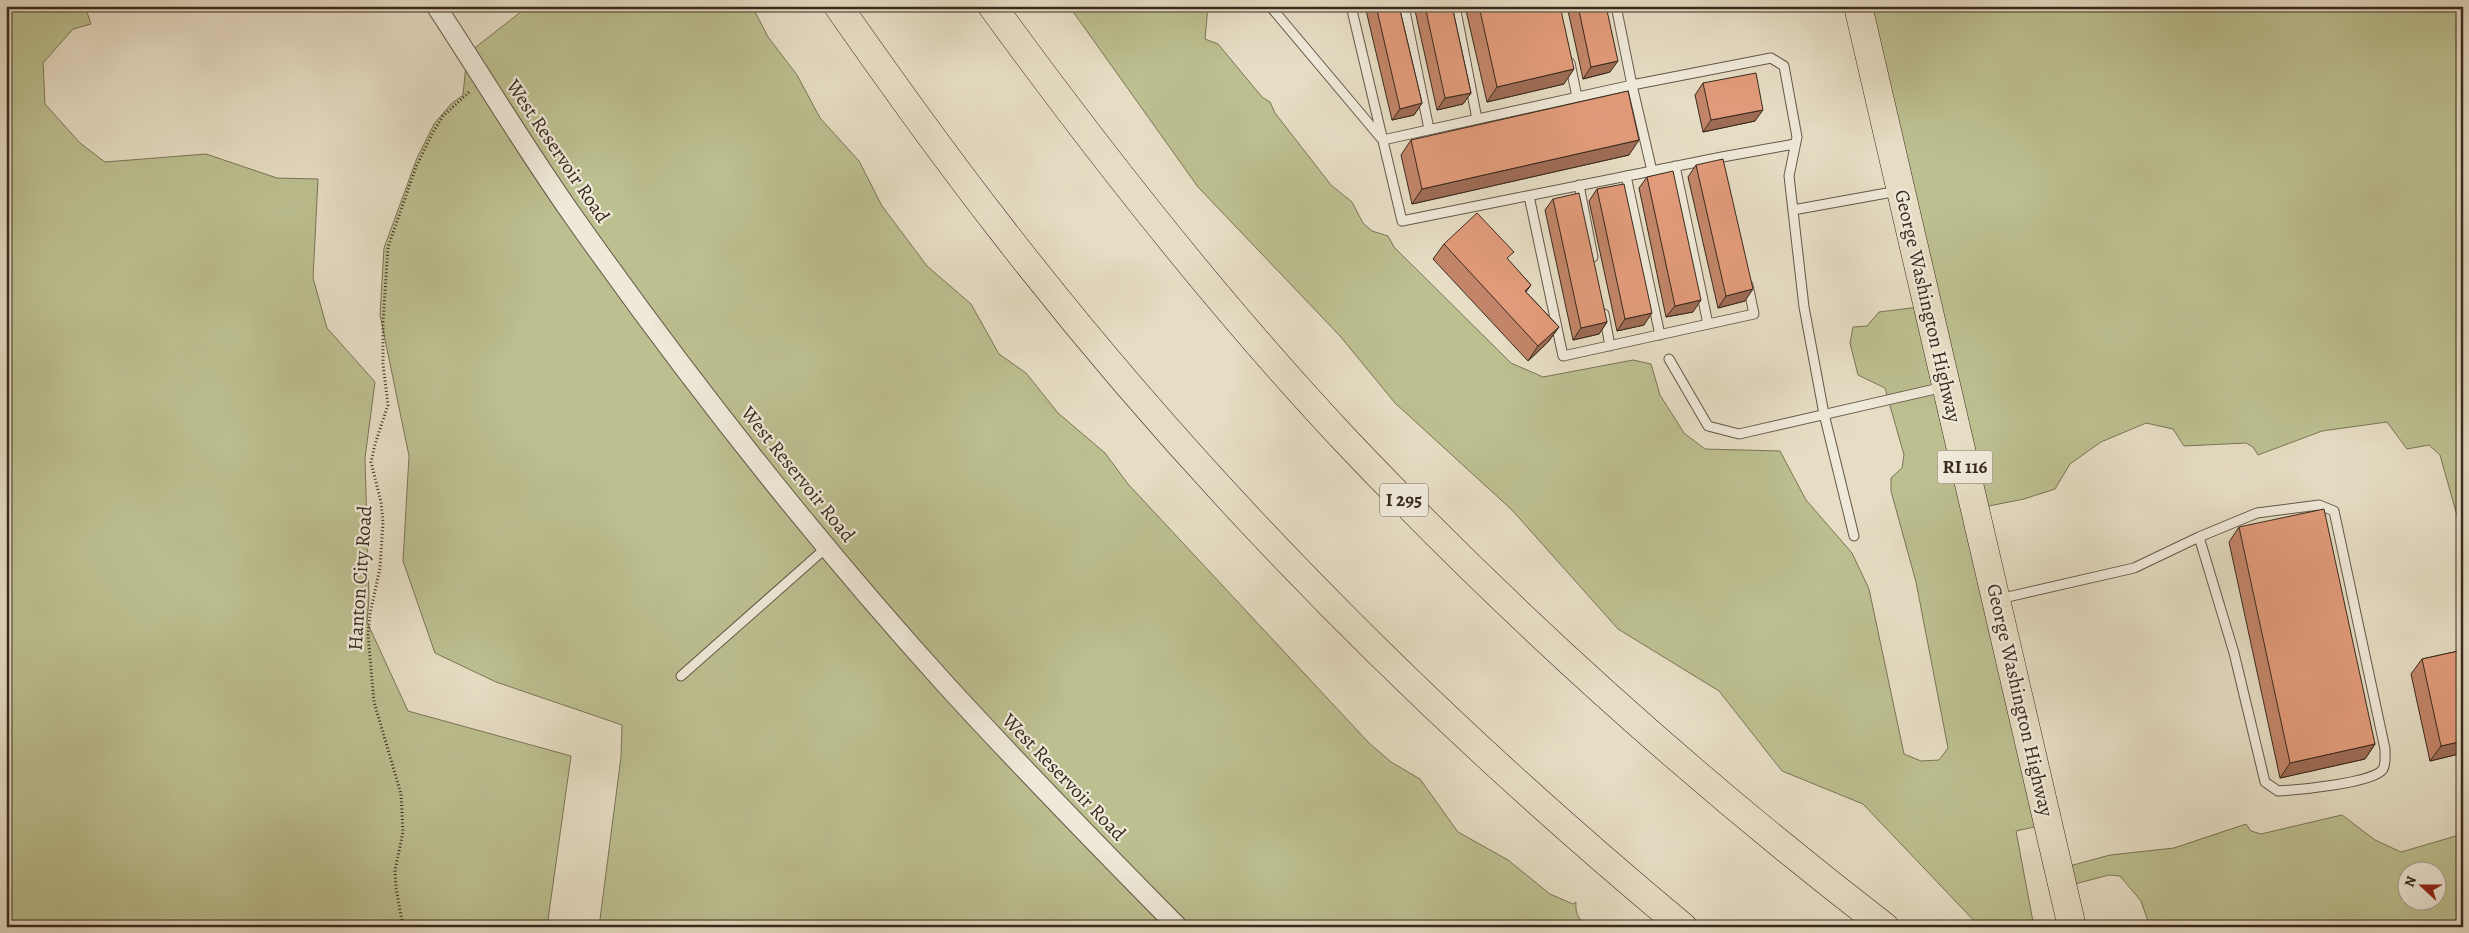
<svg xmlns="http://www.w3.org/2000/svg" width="2469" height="933" viewBox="0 0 2469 933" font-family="Alegreya,serif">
<rect width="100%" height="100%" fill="#e6ddc4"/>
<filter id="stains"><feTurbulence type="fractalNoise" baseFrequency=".004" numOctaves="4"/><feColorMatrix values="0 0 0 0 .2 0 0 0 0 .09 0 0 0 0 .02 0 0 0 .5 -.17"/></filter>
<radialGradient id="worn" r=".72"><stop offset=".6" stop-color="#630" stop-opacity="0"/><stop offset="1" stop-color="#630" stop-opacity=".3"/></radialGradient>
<path fill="#bcbf90" stroke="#7a7457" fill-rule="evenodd" d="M6 6H85L91 24 73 29 43 63 45 104 80 143 105 162 206 154 277 178 318 179 313 278 327 328 375 382 365 458 369 599 367 622 408 711 571 756 547 927H6Z
M522 6H752L768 37 797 75 820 118 859 161 882 206 927 266 971 304 999 354 1026 373 1058 413 1105 453 1128 484 1369 743 1391 762 1420 779 1458 832 1508 860 1550 894 1573 904 1576 902C1575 915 1579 919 1588 927H599L621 757 622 725 496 682 435 653 403 561 409 456 380 315 384 248 417 158 434 124 451 104 463 95 467 54 522 11Z
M1069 6H1208L1205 39 1218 44 1262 97 1270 102 1275 113 1331 185 1352 202 1363 223 1372 231 1388 236 1394 247 1511 363 1543 377 1633 360 1651 364 1660 395 1684 433 1705 449 1780 451 1806 500 1852 553 1869 589 1904 754 1921 761 1939 760 1948 748 1916 582 1891 491V478L1902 468 1904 455 1885 388 1858 375 1850 343 1853 327 1867 326 1879 312 1927 306 1860 6H2463V537L2440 455 2429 445 2407 449 2387 422 2322 431 2258 455 2253 447 2246 443 2184 446 2173 429 2146 423 2101 442 2070 464 2055 489 2024 499 1979 508 2048 824 2016 831 2034 927H1980L1863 804 1782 771 1719 691 1618 629 1512 510 1395 403 1340 336 1198 187Z
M2342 815 2375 840 2401 852 2463 834V927H2150L2141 901 2120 876 2109 875 2067 886 2062 868 2110 855 2174 848 2246 824 2251 831 2261 834ZM2406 870H2436V900H2406Z"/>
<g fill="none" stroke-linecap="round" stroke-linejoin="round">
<defs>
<path id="lane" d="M1270 6 1381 138
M1351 6 1402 221 1722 157 1795 144
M1404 6 1429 129
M1455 6 1477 119
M1616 6 1632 85 1771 58 1784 66 1797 137 1789 176 1804 307 1824 414 1854 536
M1570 63 1577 97
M1383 140 1632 85 1652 171
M1675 166 1708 324
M1626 176 1660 335
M1579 185 1593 257
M1529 196 1563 356 1754 314 1748 285
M1793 210 1898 191
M1604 314 1610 346
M1669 359 1708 426 1739 434 1944 387
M1999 599 2134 568 2199 537 2234 653 2265 782 2278 791C2297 790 2375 783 2383 769 2386 764 2385 755 2385 749L2334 511 2319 505 2257 513 2199 537
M681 676 827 547"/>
<path id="street" d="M436 6C482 76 525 148 573 216 688 379 813 538 947 686 1022 768 1100 848 1178 927"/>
<path id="primary" d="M1858 6 2072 927"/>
<path id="highway" d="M838 6C891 82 945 157 1002 230 1201 487 1433 719 1683 927
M992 6C1102 157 1219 306 1347 442 1514 618 1693 779 1885 927"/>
</defs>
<use href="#lane" stroke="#645748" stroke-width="11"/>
<use href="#street" stroke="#645748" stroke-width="21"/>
<use href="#primary" stroke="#392a1e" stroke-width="29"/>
<use href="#highway" stroke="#392a1e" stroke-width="29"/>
<path stroke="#392a1e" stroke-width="3" stroke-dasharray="1 2.5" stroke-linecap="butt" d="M403 927 396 888 395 870 403 832 401 794 374 702 368 635 370 614 380 568 383 522 381 502 371 462 375 444 388 405 383 364V322L388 247 416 167 433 132 443 116 469 92"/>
<use href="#lane" stroke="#efe9d9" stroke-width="9"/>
<use href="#street" stroke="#efe9d9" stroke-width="19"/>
<use href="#primary" stroke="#e6ddc4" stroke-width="28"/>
<use href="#highway" stroke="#e6ddc4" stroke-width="28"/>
</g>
<path fill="#c28569" stroke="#392a1e" d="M1365 6H1399L1422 103 1414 115 1392 120Z
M1414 6H1452L1471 93 1463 104 1437 110Z
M1465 6H1560L1564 84 1487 102Z
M1567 6H1606L1610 72 1583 79Z
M1703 83 1755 121 1703 132 1695 95Z
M1411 140 1629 155 1412 204 1401 155Z
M1696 165 1745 301 1718 308 1688 177Z
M1647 177 1693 312 1666 317 1639 188Z
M1597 189 1644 325 1617 331 1589 201Z
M1553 199 1607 322 1599 334 1573 340 1545 210Z
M1444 244 1508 260 1531 285 1526 292 1559 327 1548 342 1528 361 1433 259Z
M2239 527 2375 744 2365 759 2280 778 2229 542Z
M2463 650V753L2430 761 2411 674 2422 659Z"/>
<path fill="#9e6c55" stroke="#392a1e" d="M1618 61 1610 72 1583 79 1591 67Z
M1574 69 1564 84 1487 102 1497 87Z
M1471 93 1463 104 1437 110 1445 98Z
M1422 103 1414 115 1392 120 1400 109Z
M1763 110 1755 121 1703 132 1711 120Z
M1639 140 1629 155 1412 204 1422 189Z
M1753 289 1745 301 1718 308 1726 296Z
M1701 300 1693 312 1666 317 1675 306Z
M1652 313 1644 325 1617 331 1625 319Z
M1607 322 1599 334 1573 340 1581 328Z
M1559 327 1548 342 1528 361 1538 346Z
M2463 741V753L2430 761 2441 746Z
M2375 744 2365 759 2280 778 2290 763Z"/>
<path fill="#e29b7a" stroke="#392a1e" d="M1376 6H1399L1422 103 1400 109Z
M1425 6H1452L1471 93 1445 98Z
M1479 6H1560L1574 69 1497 87Z
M1578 6H1606L1618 61 1591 67Z
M1756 73 1763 110 1711 120 1703 83Z
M1628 91 1639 140 1422 189 1411 140Z
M1723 159 1753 289 1726 296 1696 165Z
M1673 171 1701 300 1675 306 1647 177Z
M1624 184 1652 313 1625 319 1597 189Z
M1579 193 1607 322 1581 328 1553 199Z
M1477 213 1514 252 1507 258 1531 285 1525 291 1559 327 1538 346 1444 244Z
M2324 509 2375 744 2290 763 2239 527Z
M2463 650V741L2441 746 2422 659Z"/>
<g text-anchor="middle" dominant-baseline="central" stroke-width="4.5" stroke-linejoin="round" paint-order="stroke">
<g fill="#efe9d9" stroke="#706356" stroke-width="1">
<rect x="1937.5" y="450.5" width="55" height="33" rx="4"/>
<rect x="1380" y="483.5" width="48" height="33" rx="4"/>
</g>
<g font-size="19" font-weight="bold" fill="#392a1e">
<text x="1965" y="467">RI 116</text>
<text x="1404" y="500">I 295</text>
</g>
<g font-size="20" fill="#392a1e" stroke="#efe9d9">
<text transform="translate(558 151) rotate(56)">West Reservoir Road</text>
<text transform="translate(1928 306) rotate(77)">George Washington Highway</text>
<text transform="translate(798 474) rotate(51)">West Reservoir Road</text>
<text transform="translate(360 578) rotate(-86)">Hanton City Road</text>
<text transform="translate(2020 700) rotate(77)">George Washington Highway</text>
<text transform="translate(1064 777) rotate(46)">West Reservoir Road</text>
</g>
</g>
<rect width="2469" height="933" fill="none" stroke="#e6ddc4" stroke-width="25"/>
<rect x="8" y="8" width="2454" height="918" fill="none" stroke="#392a1e" stroke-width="2.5"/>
<rect x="12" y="12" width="2444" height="908" fill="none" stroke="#392a1e"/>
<g transform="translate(2422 886) rotate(291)"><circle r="24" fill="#efe9d9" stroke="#a69d8e"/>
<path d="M0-4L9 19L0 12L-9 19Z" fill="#8f2418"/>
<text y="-8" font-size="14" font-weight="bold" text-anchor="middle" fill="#392a1e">N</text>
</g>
<rect width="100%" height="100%" filter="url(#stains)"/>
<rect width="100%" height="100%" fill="url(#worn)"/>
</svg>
